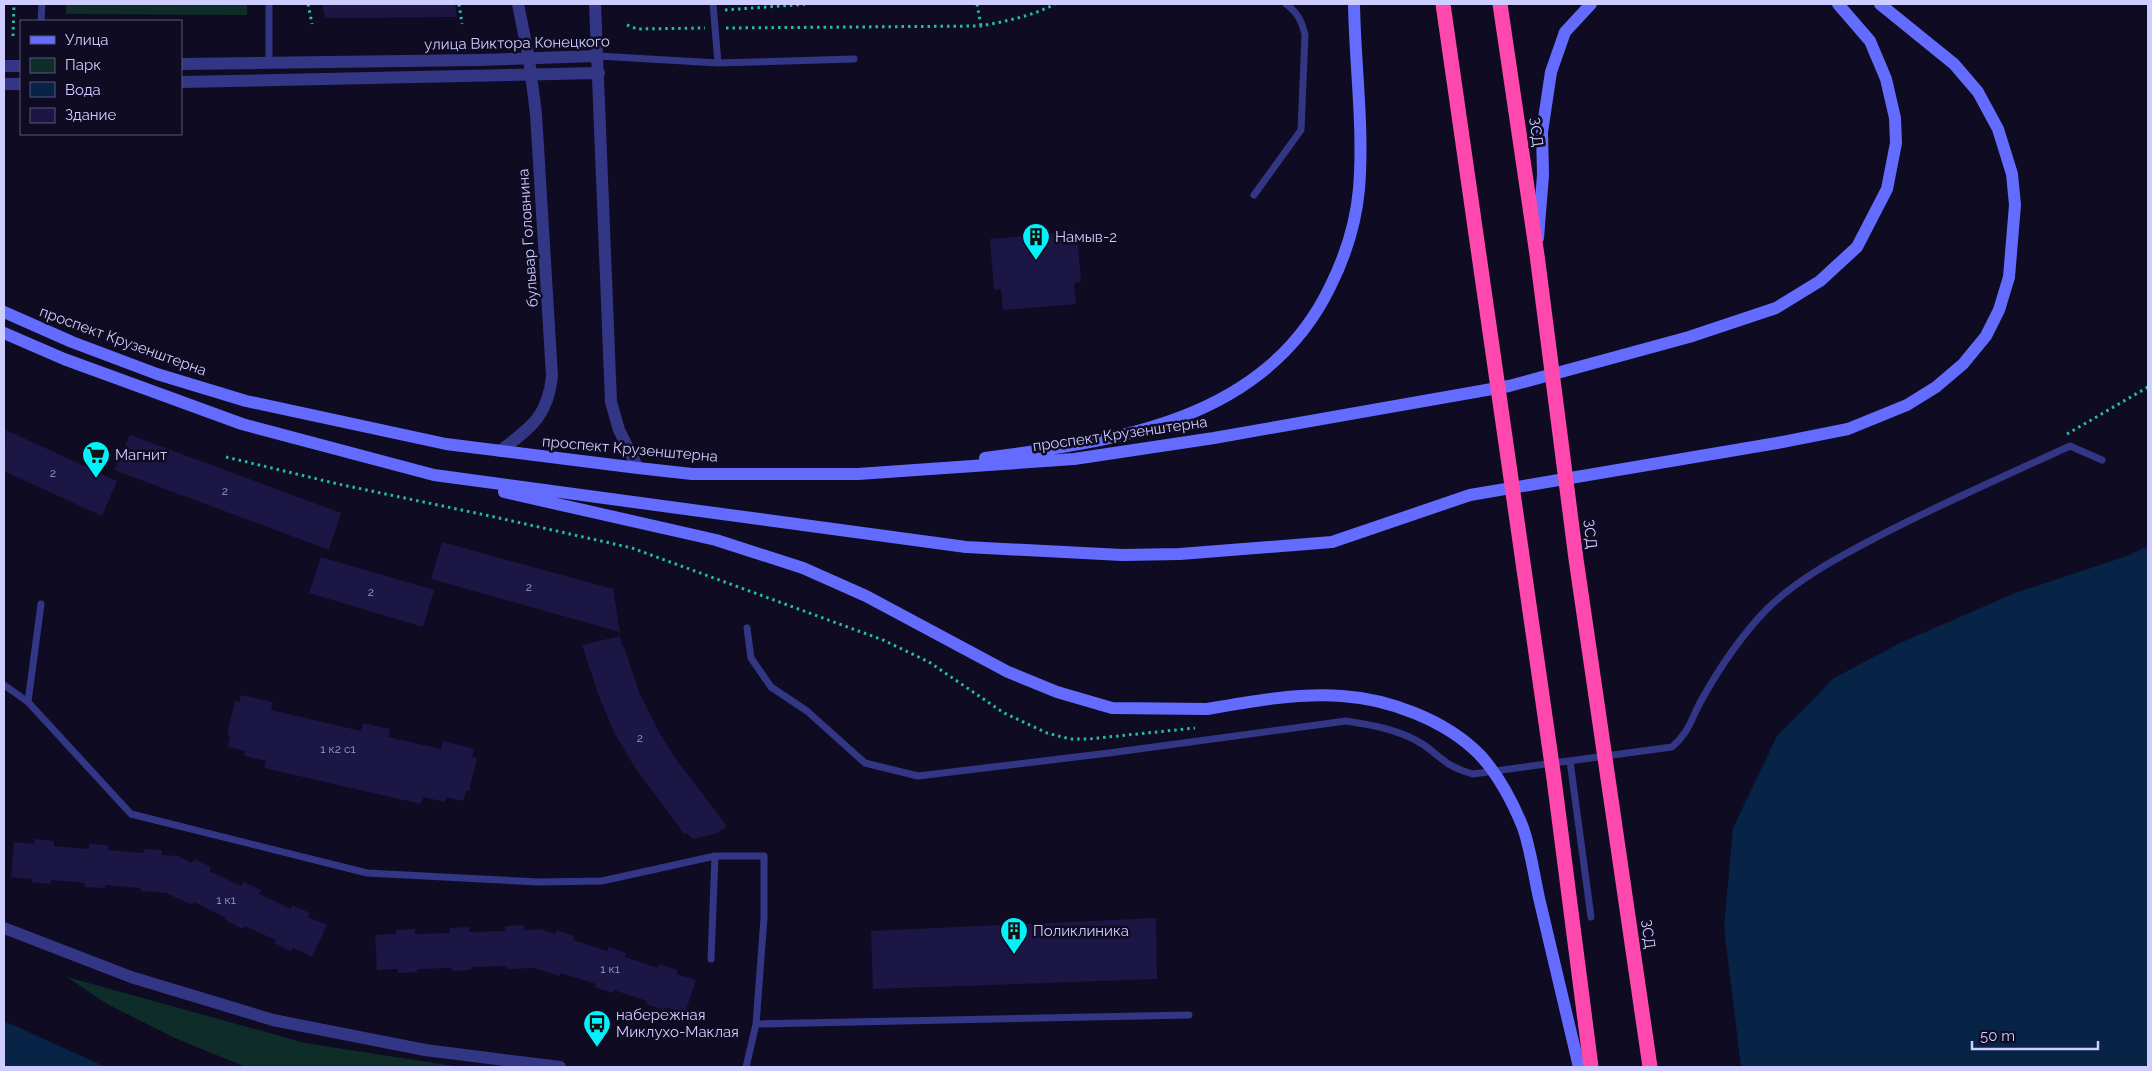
<svg xmlns="http://www.w3.org/2000/svg" width="2152" height="1071" viewBox="0 0 2152 1071" font-family="Raleway,sans-serif">
<rect width="100%" height="100%" fill="#0e0b22"/>
<path fill="#0e2d29" d="M66 4H247V15L66 14Z
M67 977 305 1043 460 1067H246L177 1039 107 1004Z"/>
<path fill="#072346" d="M2148 546V1067H1741L1724 927 1733 828 1777 736 1834 678 1900 643 2015 593 2127 556Z
M4 1021 106 1067H4Z"/>
<path fill="#1c1645" d="M322 4H455L457 17 325 18Z
M1077 231 1081 282 1074 283 1076 304 1003 310 1001 289 994 290 990 239Z
M6 430 117 481 102 516 4 471Z
M130 435 341 513 329 550 114 470Z
M442 542 613 589 620 632 431 579Z
M321 557 434 590 423 627 309 593Z
M620 636 622 646H624L639 692 660 734 675 758 727 826 716 834 692 839 687 833 685 835 634 766 615 734 600 699 582 645Z
M241 695 273 702 271 710 361 731 363 723 390 729 388 737 441 749 443 741 474 749 472 757 477 758 469 791H466L463 801 446 797 445 802 423 797 421 804 264 768 266 761 244 756 245 751 228 747 230 736 227 735 235 701 239 702Z
M35 839 54 841V846L89 849V844L108 845V850L143 853 144 849 162 850V855L178 856 192 863 194 859 211 867 209 871 241 886 243 882 261 890 259 894 291 909 292 905 310 913 308 917 327 925 312 957 293 948 291 951 274 943 276 940 244 926 243 929 225 920 226 918 194 902 192 905 166 893 140 891 141 888 105 885V888L85 887V883L51 880 50 884 32 882V879L11 877 14 842 34 844Z
M1156 918 1157 979 873 989 871 931Z
M524 925V930L540 929 555 934 556 930 574 936 573 940 607 951 608 947 626 953 625 957 658 968 659 964 678 970 676 974 696 980 685 1013 665 1007 664 1010 646 1004 647 1001 614 990 613 993 594 987 596 984 561 973 560 976 533 968 507 969V966L471 967V970L452 971 451 968 417 969V972L398 973V969L377 970 375 935 396 934V930L415 929V934L450 933V928L469 927V932L505 931V926Z"/>
<g fill="none" stroke-linecap="round" stroke-linejoin="round">
<path stroke="#23bca7" stroke-width="3" stroke-dasharray="2.5 4" stroke-linecap="butt" d="M308 4 312 24
M459 4 462 24
M977 4 981 26
M725 10 808 4
M627 25 637 29 705 28
M726 28 981 26C1006 21 1033 16 1055 4
M13 36 14 4
M2067 434 2148 387
M226 457 338 484 490 516 632 548 883 640 929 662 1004 713 1047 733 1070 739H1089L1195 728"/>
<path stroke="#323685" stroke-width="7" d="M713 4 718 63
M41 21 42 4
M598 56 718 63 854 59
M269 63V4
M1254 195 1301 130 1305 35C1302 21 1297 12 1286 4
M747 628 751 658 771 687 807 711 865 763 918 776 1109 753 1346 721C1373 725 1401 730 1424 745 1430 749 1436 755 1442 759 1451 767 1462 771 1473 774L1672 747C1690 731 1691 719 1702 699 1720 667 1741 636 1766 610 1797 579 1839 557 1877 537 1940 504 2005 476 2070 446L2102 460
M4 685 28 702 131 814 367 873 538 882 602 881 715 856H764V918L756 1024 746 1067
M28 702 41 604
M1570 761 1591 917
M711 959 715 856
M756 1024 1189 1015"/>
<path stroke="#323685" stroke-width="12" d="M595 4 611 402 619 430 638 468
M181 64 478 60 598 56
M4 66H21
M181 82 599 73
M4 84H21
M500 451C530 428 548 417 552 376L536 114 529 59 518 4
M4 928 131 977 273 1020 425 1050 560 1067"/>
<path stroke="#646cff" stroke-width="12" d="M1538 238 1543 175 1542 132 1551 72 1565 32 1591 4
M4 312 72 342 157 374 246 401 446 444 638 468 692 474H858L1074 459 1214 438 1509 386 1689 337 1776 308 1820 281 1857 247 1887 189 1896 143 1895 118 1886 79 1870 41 1838 4
M4 333 64 359 242 424 434 475 966 547 1122 555 1180 554 1332 542 1470 495 1777 443 1848 429 1907 405 1936 387 1963 364 1986 336 1999 310 2009 277 2015 205 2012 174 1998 129 1978 92 1954 64 1880 4
M985 458C1117 441 1265 421 1330 287 1345 257 1356 222 1359 189 1364 128 1355 65 1354 4
M504 492 716 540 803 568 866 596 1008 672 1057 692 1112 708 1207 709"/>
<path stroke="#646cff" stroke-width="12" d="M1207 709C1252 701 1297 693 1342 696 1389 699 1445 720 1479 754 1497 773 1512 801 1522 825 1530 845 1534 876 1539 898 1553 955 1566 1011 1579 1067"/>
<path stroke="#ff48ae" stroke-width="15" d="M1443 4 1554 779 1591 1067
M1500 4 1537 255 1576 559 1650 1067"/>
</g>
<defs>
<symbol id="building-pin" viewBox="-11 -11 22 30"><path d="M0 17L-7.5 6A9.5 9.5 0 1 1 7.5 6Z" fill="#00f3f8" stroke="#0e0b22"/><path d="M-4-6H4V6H1V3H-1V6H-4ZM-2.5-4.3h1.7v1.8h-1.7ZM.8-4.3h1.7v1.8H.8ZM-2.5-1h1.7V.8h-1.7ZM.8-1h1.7V.8H.8Z" fill="#111"/></symbol>
<symbol id="supermarket-pin" viewBox="-11 -11 22 30"><path d="M0 17L-7.5 6A9.5 9.5 0 1 1 7.5 6Z" fill="#00f3f8" stroke="#0e0b22"/><path d="M-6-5.5h2.5l.6 2H6L4.5 2H-2.5L-4.4-4H-6ZM-1.5 3.2a1.3 1.3 0 1 0 .1 0ZM3 3.2a1.3 1.3 0 1 0 .1 0Z" fill="#111"/></symbol>
<symbol id="bus-pin" viewBox="-11 -11 22 30"><path d="M0 17L-7.5 6A9.5 9.5 0 1 1 7.5 6Z" fill="#00f3f8" stroke="#0e0b22"/><path d="M-5-6H5V4H4V6H2V4H-2V6H-4V4H-5ZM-3.5-4V0h7V-4ZM-3.5 1.2v1.5H-2V1.2ZM2 1.2v1.5H3.5V1.2Z" fill="#111"/></symbol>
</defs>
<g fill-rule="evenodd">
<use href="#building-pin" x="1020" y="221" width="32" height="43"/>
<use href="#supermarket-pin" x="80" y="439" width="32" height="43"/>
<use href="#building-pin" x="998" y="915" width="32" height="43"/>
<use href="#bus-pin" x="581" y="1008" width="32" height="43"/>
</g>
<g text-anchor="middle" dominant-baseline="central" stroke-width="5" stroke-linejoin="round" paint-order="stroke">
<g font-size="12" fill="#a29fd0">
<text x="53" y="473">2</text>
<text x="225" y="491">2</text>
<text x="529" y="587">2</text>
<text x="371" y="592">2</text>
<text x="640" y="738">2</text>
<text x="338" y="749">1 к2 с1</text>
<text x="226" y="900">1 к1</text>
<text x="610" y="969">1 к1</text>
</g>
<g font-size="15" fill="#cecdff" stroke="#0e0b22">
<text transform="translate(517 43) rotate(-1)">улица Виктора Конецкого</text>
<text transform="translate(1536 132) rotate(82)">ЗСД</text>
<text transform="translate(528 238) rotate(-94)">бульвар Головнина</text>
<text transform="translate(123 341) rotate(20)">проспект Крузенштерна</text>
<text transform="translate(1120 434) rotate(-8)">проспект Крузенштерна</text>
<text transform="translate(630 449) rotate(5)">проспект Крузенштерна</text>
<text transform="translate(1590 534) rotate(83)">ЗСД</text>
<text transform="translate(1648 934) rotate(81)">ЗСД</text>
</g>
<g font-size="15" fill="#cecdff" stroke="#0e0b22" text-anchor="start">
<text x="1055" y="237">Намыв-2</text>
<text x="115" y="455">Магнит</text>
<text x="1033" y="931">Поликлиника</text>
<text x="616" y="1015">набережная<tspan x="616" dy="17">Миклухо-Маклая</tspan></text>
</g>
</g>
<rect width="2152" height="1071" fill="none" stroke="#cecdff" stroke-width="10"/>
<rect x="20" y="20" width="162" height="115" fill="#0e0b22" stroke="#5b597a"/>
<rect x="30" y="36" width="25" height="8" fill="#646cff" stroke="#5b597a"/>
<text x="65" y="45" font-size="15" fill="#cecdff">Улица</text>
<rect x="30" y="58" width="25" height="15" fill="#0e2d29" stroke="#5b597a"/>
<text x="65" y="70" font-size="15" fill="#cecdff">Парк</text>
<rect x="30" y="82" width="25" height="15" fill="#072346" stroke="#5b597a"/>
<text x="65" y="95" font-size="15" fill="#cecdff">Вода</text>
<rect x="30" y="108" width="25" height="15" fill="#1c1645" stroke="#5b597a"/>
<text x="65" y="120" font-size="15" fill="#cecdff">Здание</text>
<path d="M1972 1041v8h126v-8" fill="none" stroke="#cecdff" stroke-width="2.5"/>
<text x="1980" y="1041" font-size="15" fill="#cecdff" stroke="#0e0b22" stroke-width="4" paint-order="stroke">50 m</text>
</svg>
